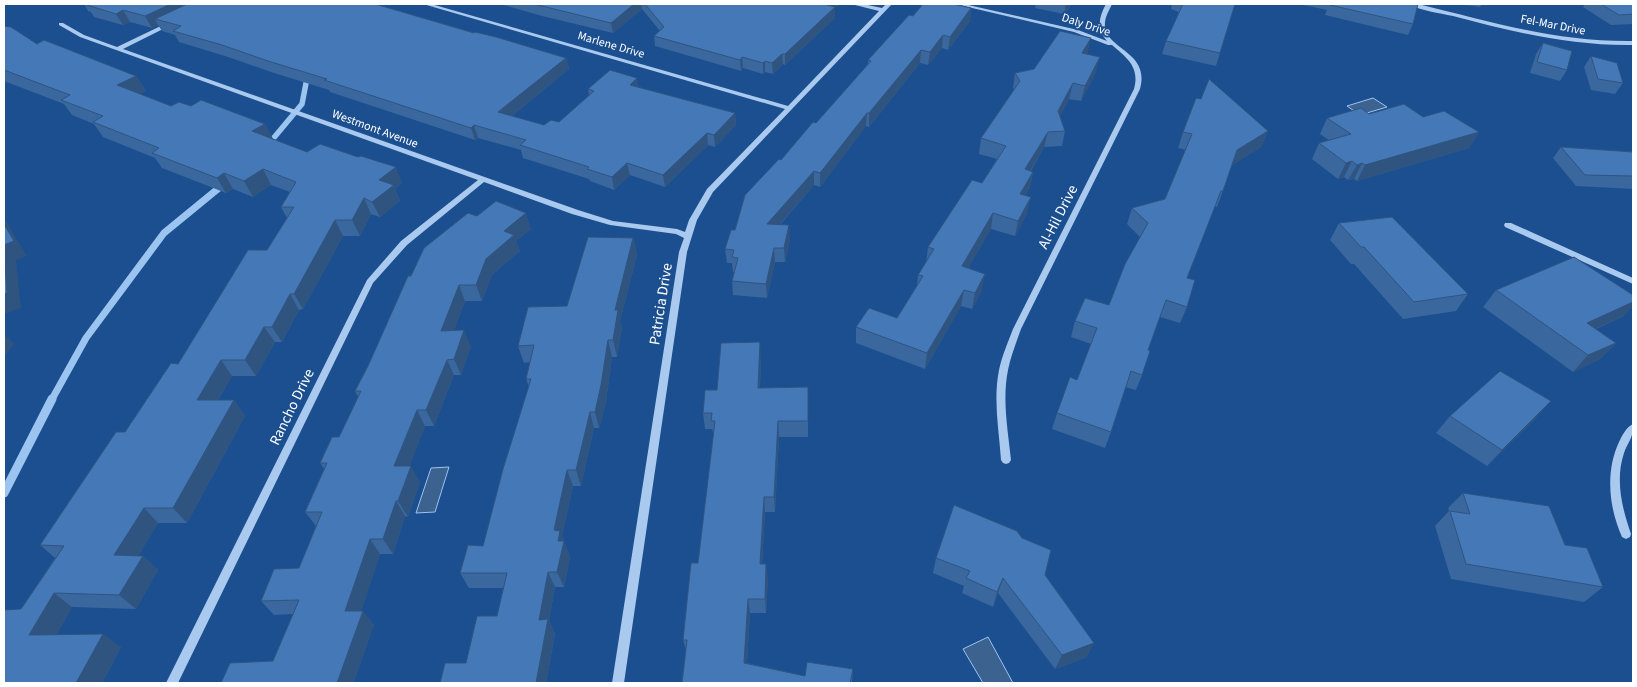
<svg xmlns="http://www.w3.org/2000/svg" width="1637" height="687" viewBox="0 0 1637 687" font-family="'Source Sans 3',sans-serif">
<rect width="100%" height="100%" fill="#1b4f8f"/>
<path fill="#3c6290" stroke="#9cc4f0" d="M1373 98 1387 107 1360 115 1347 106Z
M449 467 435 512 416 513 431 468Z
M988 637 1013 683H983L963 649Z"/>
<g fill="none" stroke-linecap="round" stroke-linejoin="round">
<path stroke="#9cc4f0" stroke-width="5.5" d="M267 146 302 104 308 73"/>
<path stroke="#9cc4f0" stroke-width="7" d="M51 401 86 338 164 233 225 183"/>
<path stroke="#9cc4f0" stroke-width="9" d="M4 493 52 399"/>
<path fill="#a9c9ee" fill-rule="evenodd" d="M423 4H431L788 106 879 11 855 5 854 4H863L882 8 886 4H892L713 192 697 220 687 252 624 683H612L679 252 684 238 676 234 610 225 572 214 484 182 407 245 373 283 178 683H166L367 280 401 241 478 180 80 37 59 25V23H63L84 35 117 47 169 22H173V24L123 49 578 210 613 221 677 229 685 232 689 220 707 189 785 109Z
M955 4H964L1078 30 1107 41C1096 28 1099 17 1106 4H1112C1109 11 1104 18 1105 27 1108 50 1150 52 1140 89L1021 329C1016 343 1011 356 1008 370 1002 400 1008 430 1011 460L1009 463 1006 464 1003 463 1001 460C999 430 993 400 999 370 1002 356 1008 342 1013 329L1134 89C1140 67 1127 58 1112 45H1108L1074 32Z
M1409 4H1418C1492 22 1556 42 1633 41V45C1571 46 1513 32 1453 16 1439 13 1421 11 1409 4Z
M1505 223H1511L1633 278V284L1505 227 1504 225Z
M1633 424C1634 438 1628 441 1624 453 1615 480 1622 508 1631 534L1630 537 1626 539 1622 537C1609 508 1605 472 1619 442 1622 436 1626 427 1633 424Z"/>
</g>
<path fill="#3a679d" d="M84 4H375L474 33 566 58 569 69 512 116 544 125 559 122 589 95 588 89 638 87 735 113 736 125 715 147 708 145 665 187 630 175 614 190 590 181 589 179 523 158 521 150 478 138 475 140 330 92 329 90 274 73 228 57 179 42 175 35 162 31 158 25 152 28 130 22 123 25 94 17 91 12 88 11Z
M500 4H840L835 8V18L785 65 783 64 773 74 765 72 763 74 743 68 741 71 655 46 654 36 660 31 642 9 613 33 542 16Z
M1036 4H1072L1064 14 1035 8Z
M1172 4H1235L1216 66 1162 54 1166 41 1179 12 1171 9Z
M1299 4H1418L1413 24 1408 35 1325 15 1327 10Z
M1460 4H1482L1480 7Z
M1585 4H1633V24L1611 25 1583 7Z
M960 5 971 8 970 21 948 50 942 48 928 65 920 63 869 127 866 126 820 187 814 185 780 225 790 239 785 262H775L767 298 733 295 732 281 734 272H733L732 263H727L725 249 735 230 781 160 816 123 868 64V60L913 16Z
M4 26 37 44 136 76 146 91 139 94 171 106H191L265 124 273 139 307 152 402 183 395 189 400 201 380 217 371 214 360 236H343L303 309 299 310 282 342H275L256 376H232L218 400H234L245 416 187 523H158L138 556H143L158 570 136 609 72 607 56 635 121 647 102 683H4L21 609 55 558 40 545 178 364 267 250 287 218 281 207 290 192 271 185 253 197 233 189 226 193 162 168 155 158 103 137 94 124 72 115 64 104 4 81Z
M1543 43 1567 70 1560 81 1530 73 1536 54Z
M1087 54 1096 72 1081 101 1069 99 1060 116 1065 131 1062 146 1044 147 1031 171 1033 172 1030 187 1025 195 1027 213 1015 236 991 229 968 268 982 290 972 309 961 306 925 369 856 343V327L897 318 917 286 918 275 926 263 928 247 982 183 997 159 979 154 981 138 1014 90 1013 88 1015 73 1034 69Z
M1591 56 1623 83 1615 94 1591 90 1584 67Z
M1369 114 1423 117 1479 132 1469 148 1357 181 1354 179 1348 180 1344 177 1338 179 1312 159 1319 143 1329 140 1320 134 1327 118Z
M1268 131 1261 147 1232 165 1223 191 1217 207H1215L1187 278V307L1180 323 1160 317 1148 350 1142 375 1136 390 1125 387 1111 432 1105 448 1052 429 1057 413 1077 380 1091 344 1071 337 1075 321 1109 305 1140 237 1127 224 1132 208 1165 199 1186 150 1178 148 1183 132Z
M1561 147 1633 152V189L1576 186 1553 158Z
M477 216 531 229 516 241 520 251 492 275 482 301H465L454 330 471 346 461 375H454L434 426H425L409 466 420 482 408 517 405 516 393 554H380L361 611 374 625 273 661 293 614 274 615 261 601 299 568 316 526 305 512 324 469 320 463 339 437 358 397 355 391 368 366 411 276Z
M1339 223 1468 294 1456 311 1403 319 1354 264H1351L1330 240Z
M633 238 637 255 620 321 622 327 617 357H612L606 402 599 428H594L581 486H573L562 536 570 557 564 587H555L549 620 555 634 546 683H440L466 663 497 616 503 588H469L460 573 483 546 529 387 526 379 530 362 524 363 518 346 567 306Z
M1496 290 1624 316 1596 329 1616 343 1600 359 1573 372 1483 307Z
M761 358 760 388 808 387V437H779L775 512H765L762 564 768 578 766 613H750L747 663 805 676 853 669 852 683H682L686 650 683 640 698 563 714 436 712 429H705L703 413 717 390Z
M1450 416 1536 418 1487 466 1436 433Z
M1463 493 1565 545 1603 587 1584 602 1451 579 1435 526 1449 511 1448 508Z
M1022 538 1045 575 1087 657 1055 669 998 593 993 607 962 593 964 586 933 573 936 558Z"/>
<path fill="#305480" d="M171 4H201L155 19 158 25 152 28 145 16Z
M634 4H641L642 9 613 33 611 23Z
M829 4H840L835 8V18L785 65V54Z
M1066 4H1072L1064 14Z
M971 8 970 21 948 50 950 37Z
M123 10 130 22 123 25 116 14Z
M943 35 942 48 928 65 930 52Z
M1091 38 1088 53 1079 67 1082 53Z
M921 50 920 63 869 127V113Z
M782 54 783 64 773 74 772 63Z
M742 57 743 68 741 71 740 60Z
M1100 57 1096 72 1081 101 1085 86Z
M566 58 569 69 502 124 498 112Z
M765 61V72L763 74V63Z
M136 76 146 91 127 100 117 85Z
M637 78 639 90 630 85Z
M1073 83 1069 99 1055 126 1058 111Z
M735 113 736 125 715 147 714 135Z
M867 113 866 126 820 187V173Z
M265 124 273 139 252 131Z
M474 125 478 138 475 140 471 128Z
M1268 131 1261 147 1231 166 1237 150Z
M1048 132 1044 147 1022 185 1025 169Z
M1479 132 1469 148 1357 181 1365 165Z
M707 133 708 145 665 187 663 175Z
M1352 161 1344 177 1338 179 1346 163Z
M627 163 630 175 614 190 612 177Z
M1362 163 1354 179 1348 180 1357 165Z
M396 167 402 183 395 189 400 201 380 217 372 202 379 180Z
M263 169 271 185 253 197 244 181Z
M814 171V185L768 238 767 224Z
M1033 172 1030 187 1017 210 1020 194Z
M224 173 233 189 226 193 217 178Z
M1031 197 1027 213 1015 236 1018 221Z
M364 198 371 214 360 236 352 220Z
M526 213 531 229 516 241 520 251 492 275 482 301 476 285 486 259 504 231Z
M993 213 991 229 960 282 962 266Z
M4 218 27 256 16 260 21 308 4 314Z
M335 220 343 236 303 309 294 294Z
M789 225 790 239 785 262 784 248Z
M633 238 637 255 620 321 622 327 617 357 613 340 615 310Z
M774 248 775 262 767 298 766 284Z
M985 274 982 290 972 309 975 293Z
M459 285 465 301 448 347 441 331Z
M964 290 961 306 925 369 927 353Z
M290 294 299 310 282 342 272 327Z
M1633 302V306L1624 316 1572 339 1587 323Z
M264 327 275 342 256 376 245 360Z
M464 330 471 346 461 375 454 359Z
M4 334 14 344 4 357Z
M608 340 612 357 606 402 599 428 595 412Z
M760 342 761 358 759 403 758 388Z
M1616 343 1600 359 1573 372 1588 355Z
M221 360 232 376 209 415 197 400Z
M447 360 454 375 434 426 426 410Z
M234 400 245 416 187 523 173 508Z
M1551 401 1536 418 1487 466 1502 450Z
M417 410 425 426 404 482 394 466Z
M590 412 594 428 581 486 576 470Z
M778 421 779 437 775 512 774 497Z
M411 466 420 482 408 517 398 501Z
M567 470 573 486 562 536 570 557 564 587 557 572 554 530Z
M764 497 765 512 761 578 760 564Z
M396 501 405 516 393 554 383 539Z
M144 508 158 523 130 569 114 555Z
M370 539 380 554 357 625 345 611Z
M143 556 158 570 136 609 119 595Z
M766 564 768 578 766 613 765 599Z
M548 572 555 587 549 620 555 634 546 683H536L539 620Z
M1003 578 998 593 993 607 997 592Z
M54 593 72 607 48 649 29 635Z
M748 599 750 613 746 676 744 663Z
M363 611 374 625 354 683H337Z
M103 634 121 647 102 683H76Z
M1094 643 1087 657 1055 669 1062 655Z"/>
<path fill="#4478b7" stroke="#305480" d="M90 4H171L145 16 123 10 116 14 87 5Z
M187 4H375L474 33 475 32 496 37 566 58 498 112 544 125 551 120 559 122 594 91 588 89 610 70 637 78 630 85 735 113 714 135 707 133 663 175 627 163 612 177 587 169 589 167 520 145 526 140 474 125 471 128 324 80 327 79 268 61 222 45 173 31 181 26 155 19Z
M534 4H634L611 23Z
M645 4H829L827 5 835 7 785 54H782L772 63 765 61 763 63 742 57 740 60 654 36 664 27Z
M923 4H953L971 8 950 37 943 35 930 52 921 50 869 113H867L820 173 814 171 767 224 789 225 784 248H774L766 284 732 281 738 258 732 257 734 250 725 249 731 230H735L745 195 779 159 781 160 813 122 816 123 871 61 868 60 909 15 913 16Z
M1183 4H1235L1220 53 1166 41Z
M1330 4H1418L1413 24 1330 5Z
M1601 4H1633V14L1619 15Z
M4 26 11 27 37 44 44 40 136 76 117 85 171 106 179 102 191 106 201 100 265 124 252 131 307 152 320 144 358 157 361 156 396 167 379 180 394 185 372 202 364 198 352 220H335L294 294H290L272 327H264L245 360H221L197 400H234L173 508H144L114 555 143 556 119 595 54 593 29 635 103 634 76 683H4V610L21 609 64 546 40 545 116 432H125L171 363 178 364 248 250H267L294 207H281L296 182 263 169 244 181 224 173 217 178 152 153 159 148 93 122 103 116 61 100 70 95 4 70Z
M1060 31 1091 38 1082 53 1100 57 1085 86 1073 83 1058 111 1065 131 1048 132 1025 169 1033 172 1020 194 1031 197 1018 221 993 213 962 266 985 274 975 293 964 290 927 353 856 327 869 308 897 318 923 276 918 275 934 249 928 247 972 180 982 183 1006 146 981 138 1020 81 1015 73 1034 69Z
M1543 43 1572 51 1567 70 1537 62Z
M1591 56 1617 63 1623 83 1598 79Z
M1209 79 1268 131 1237 150 1223 191H1221L1187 278 1195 280 1187 307 1166 300 1148 350 1150 351 1142 375 1131 371 1111 432 1057 413 1070 377 1077 380 1097 328 1075 321 1085 298 1109 305 1125 264 1148 223 1132 208 1165 199 1192 134 1183 132 1196 98 1201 99Z
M1404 104 1423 117 1444 111 1479 132 1365 165 1362 163 1357 165 1352 161 1346 163 1319 143 1351 134 1327 118 1361 108 1369 114Z
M1561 147 1633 152V176L1585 175Z
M496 201 526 213 504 231 514 235 486 259 476 285H459L441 331 464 330 454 359 447 360 426 410H417L394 466H411L398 501H396L383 539H370L345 611H363L337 683H221L230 663 273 661 299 600 261 601 274 569 299 568 322 512H305L327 463H320L332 437H339L361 391H355L368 366 408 276H411L424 248 468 213 477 216Z
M1392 217 1468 294 1414 302 1364 247H1361L1339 223Z
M4 224 14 241 4 245Z
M588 237 633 238 615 310H618L613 340H608L601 385 595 412H590L576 470H567L554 530 560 531 558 541H564L557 572H548L539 620 548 619 536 683H440L445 663H466L477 616H497L507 573H460L468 545 483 546 503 469 531 379H526L534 345 518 346 528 307 567 306Z
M4 251 7 293 4 294Z
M1574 257 1633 295V302L1587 323 1616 343 1588 355 1496 290Z
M760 342 758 388 808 387V421H778L774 497H764L760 564H766L765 599H748L744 663 805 676 807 662 853 669 850 683H682L687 640H683L691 563H698L715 421H711L712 413H703L705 390H717L721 343Z
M1500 371 1551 401 1502 450 1450 416Z
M1463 493 1549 506 1565 545 1587 548 1603 587 1466 564 1450 511 1470 514Z
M954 505 1017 531 1022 538 1051 550 1045 575 1094 643 1062 655 1003 578 997 592 966 578 970 571 936 558Z"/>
<g text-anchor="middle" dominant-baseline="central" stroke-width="4" stroke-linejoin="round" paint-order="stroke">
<g font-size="12" fill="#fff" stroke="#1b4f8f">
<text transform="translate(1086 25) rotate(18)">Daly Drive</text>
<text transform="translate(1553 25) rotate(11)">Fel-Mar Drive</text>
<text transform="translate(611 45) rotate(16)">Marlene Drive</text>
<text transform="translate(375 129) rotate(20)">Westmont Avenue</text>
</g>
<g font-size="15" fill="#fff" stroke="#1b4f8f">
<text transform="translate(1058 217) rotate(-63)">Al-Hil Drive</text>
<text transform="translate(661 304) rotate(-81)">Patricia Drive</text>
<text transform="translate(292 407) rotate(-64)">Rancho Drive</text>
</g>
</g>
<rect width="1637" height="687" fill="none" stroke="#ffffff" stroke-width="10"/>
</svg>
